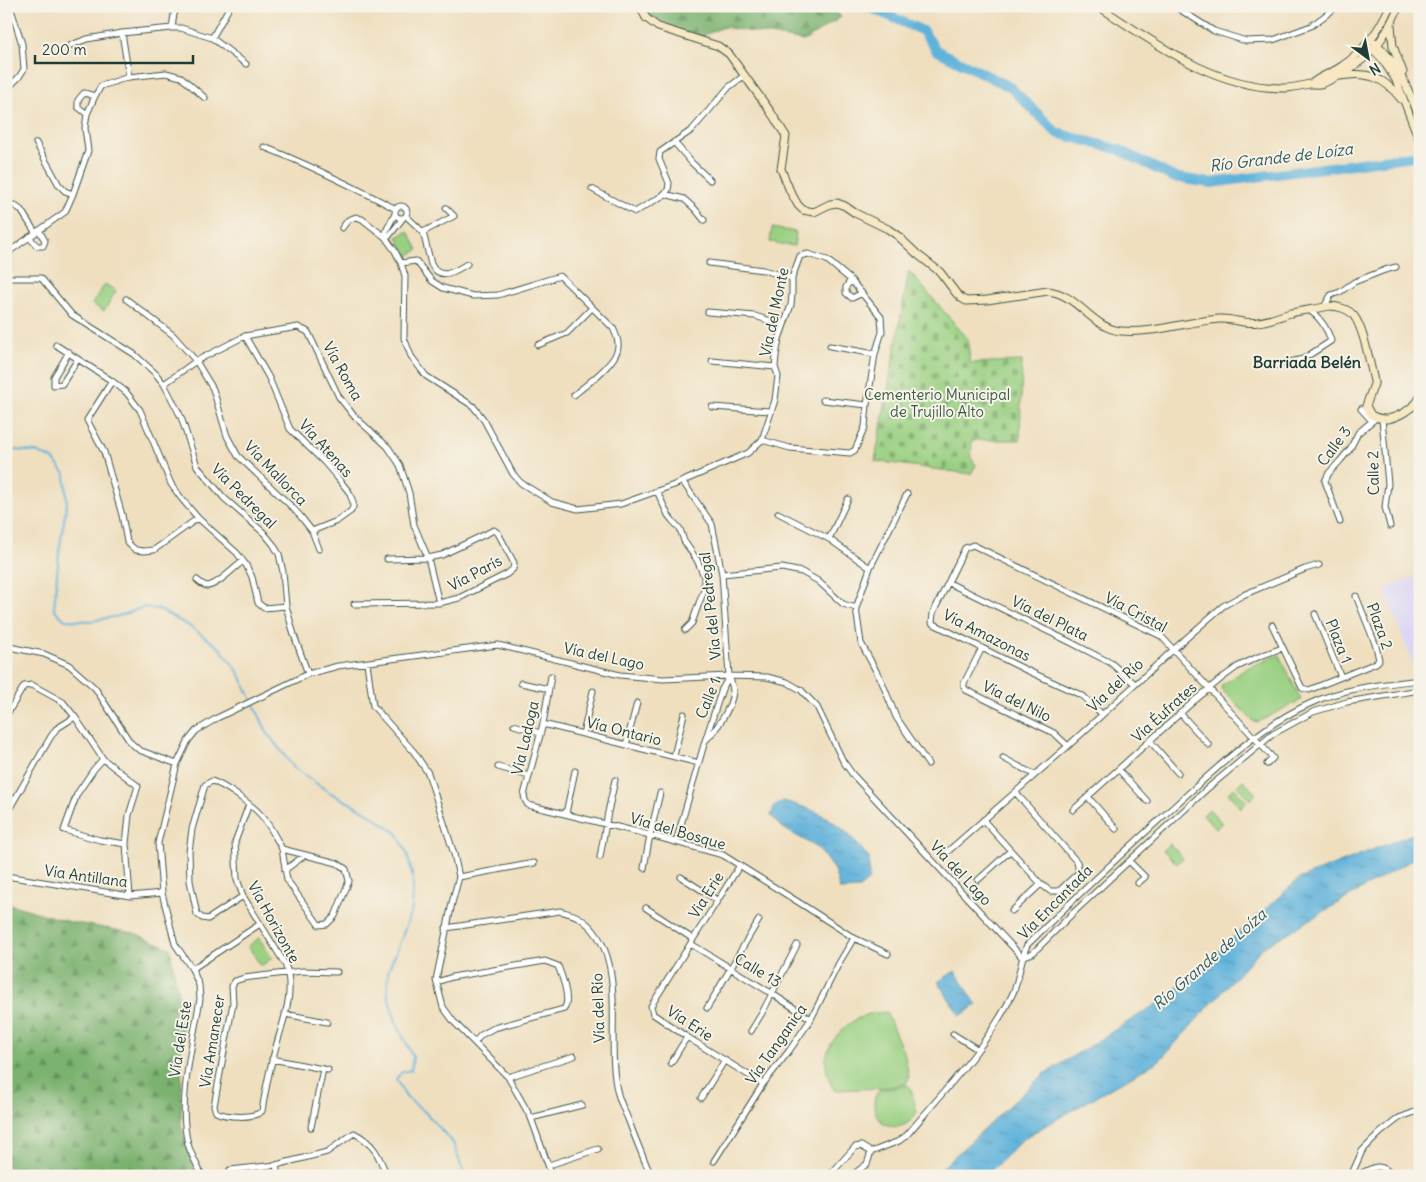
<svg xmlns="http://www.w3.org/2000/svg" width="1426" height="1182" viewBox="0 0 1426 1182" font-family="Delius,sans-serif">
<defs>
<pattern id="forest-firs" width="22" height="20" patternUnits="userSpaceOnUse" patternTransform="scale(1.25)"><rect width="22" height="20" fill="#7bb270"/><path d="M5 1l3.5 6h-7zM16 11l3.5 6h-7z" fill="#64925d"/></pattern>
<pattern id="cemetery-stones" width="16" height="16" patternUnits="userSpaceOnUse" patternTransform="scale(1.25)"><rect width="16" height="16" fill="#9ad082"/><path d="M2 7V4a2 2 0 0 1 4 0v3zM10 15v-3a2 2 0 0 1 4 0v3z" fill="#7daa6b"/></pattern>
<pattern id="water-ripples" width="26" height="14" patternUnits="userSpaceOnUse" patternTransform="scale(1.25)"><rect width="26" height="14" fill="#60b2db"/><path d="M2 4q2-2 4 0t4 0M15 11q2-2 4 0t4 0" fill="none" stroke="#4f92b2"/></pattern>
</defs>
<rect width="100%" height="100%" fill="#f7f3e8"/>
<filter id="ink" filterUnits="userSpaceOnUse"><feTurbulence type="fractalNoise" baseFrequency=".02" numOctaves="2"/><feDisplacementMap in="SourceGraphic" scale="10" xChannelSelector="R" yChannelSelector="G"/><feConvolveMatrix kernelMatrix="1 2 1 2 8 2 1 2 1" color-interpolation-filters="sRGB"/></filter>
<filter id="wash" filterUnits="userSpaceOnUse"><feTurbulence type="fractalNoise" baseFrequency=".0096" numOctaves="4" result="noise"/><feDisplacementMap in="SourceGraphic" scale="20" xChannelSelector="R" yChannelSelector="G"/><feGaussianBlur stdDeviation="1.12" result="paint"/><feColorMatrix in="noise" values="0 0 0 0 0 0 0 0 0 0 0 0 0 0 0 0 0 1.4 0 .05"/><feComposite in="paint" operator="in"/></filter>
<g filter="url(#wash)">
<rect width="100%" height="100%" fill="#efdfbf"/>
<path fill="#dcd6f6" d="M1420 575V672H1416L1384 589Z"/>
<path fill="url(#forest-firs)" stroke="#4d7852" d="M643 6H831L841 17 804 41 724 27 706 34 702 37 661 26 649 17Z
M6 903 70 922 134 933 170 948 182 1017 181 1126 197 1176H6Z"/>
<path fill="url(#cemetery-stones)" stroke="#5c865b" d="M909 271 968 339 970 363 1022 361 1020 440H972L971 458 976 465 971 474 875 461Z"/>
<path fill="#9ad082" stroke="#5c865b" d="M772 228 796 232 794 246 770 242Z
M408 231 418 250 407 256 397 237Z
M105 284 116 291 104 311 92 304Z
M1279 655 1301 700 1258 722 1253 721 1221 689 1222 685 1247 668Z
M1243 780 1256 794 1250 800 1237 786Z
M1234 788 1247 802 1241 808 1228 793Z
M1209 809 1222 823 1216 828 1203 815Z
M1170 844 1183 858 1177 864 1163 850Z
M259 938 272 958 261 966 248 946Z
M886 1012 905 1056 909 1077 906 1084 882 1088 834 1090C830 1082 826 1073 826 1064 825 1045 843 1025 859 1018 868 1013 877 1013 886 1012Z
M908 1085 911 1088 917 1112C915 1115 912 1120 909 1122 888 1138 863 1111 879 1090Z"/>
<path fill="url(#water-ripples)" stroke="#407888" d="M784 801C801 806 818 811 832 821 846 830 858 845 869 858V880L858 889 840 890 834 870 818 848 783 828 771 816 775 805Z
M1420 831V855L1262 948 1160 1060 1024 1138 986 1176H933L1043 1075 1163 1000 1299 879Z
M955 971 977 1005 960 1016 938 982Z"/>
<g fill="none" stroke-linecap="round" stroke-linejoin="round">
<path stroke="#60b2db" stroke-width="2" d="M6 452 16 450 36 452 53 459 65 474 67 502 59 552 54 609 65 620 90 621 119 616 144 607 158 609 191 627 220 648 239 673 268 734 294 768 329 792 365 811 397 833 407 853 413 878 412 909 399 945 388 971V996L396 1022 413 1057 411 1070 402 1072 396 1079 406 1097 425 1112 453 1143 465 1176"/>
<path stroke="#60b2db" stroke-width="10" d="M867 6 923 31 936 50 1010 87 1057 133 1120 150 1173 177 1211 183 1420 155"/>
</g>
</g>
<g filter="url(#ink)">
<g fill="none" stroke-linecap="round" stroke-linejoin="round">
<defs>
<path id="street" d="M1174 6 1214 31 1246 41 1273 40 1311 26 1338 6
M172 28 174 14 178 6
M122 33 129 77
M212 38 230 6
M71 45 87 39 122 33 172 28H181L212 38 246 64
M6 90 19 77 24 69 22 44 10 6
M87 114 78 107V100L84 93 95 96
M674 142 692 163 710 180
M36 143 59 185 65 191 73 194
M264 147C310 165 352 186 396 209
M592 189 635 212 662 196 668 190 669 183 659 159 660 152 692 130 729 87 745 75
M665 194 684 199 695 209 704 220
M14 205 21 210 35 232
M395 212a6 6 0 1 1 12 0a6 6 0 1 1-12 0Z
M406 216 423 232 431 264C440 282 455 271 467 264
M342 228 348 220 356 217 362 219 385 237 395 251 401 263 405 276 404 338 411 356 426 376 473 406 484 420 513 474 521 483 552 502 578 509 621 504 674 485 748 453 762 440 775 400 778 376 775 367 776 356 779 339 791 305 792 295V278L800 256 808 254 827 260 851 280 881 317 882 332 875 354 867 405 865 427 855 450 850 453 790 448 762 440
M423 232 454 216 446 208
M29 237 37 246H43L45 241 39 230
M385 237 389 236 403 218
M385 237 386 231 395 214
M401 263 416 261 432 281 443 288 473 296 498 295 560 276 613 328C616 335 619 340 618 347 617 363 586 385 574 395
M709 263 763 270 792 278
M6 276 10 251 65 212 73 194 88 151 85 128 87 114 95 96 101 86 129 77 166 73 181 77 205 98
M6 278H41L72 315 134 354 155 373 164 384 181 417 197 466 224 498 264 533 273 544 279 554 283 572 286 606 294 635 308 674
M851 280 846 287V293L852 298 862 293
M126 299 173 335 196 361 213 389 227 436 238 456 292 507 301 517 312 531 319 549
M1324 307 1331 295 1340 292 1354 282 1385 270 1396 267
M708 312 755 316 783 325
M245 336 269 378 290 429 324 462 337 477 349 492 353 502V507L351 511 337 521 312 531
M56 345 112 381 126 392 140 410 171 484 181 498 198 518 237 553 246 565 252 577 258 603 264 608 286 606
M538 345 567 333 592 308
M830 346 875 354
M69 352 54 377V385L62 384 78 359
M712 361 775 367
M1274 366 1303 359 1331 341C1328 330 1319 315 1308 310
M112 381 87 420 104 452 122 515 127 542 132 547 136 550 144 551 154 550 198 518
M164 384 196 361 245 336 298 327 308 332 339 397 354 416 388 447 400 465 409 493 414 525 428 558 439 603
M823 400 867 405
M712 407 771 411
M1361 409 1372 421
M1382 419 1388 484 1385 507 1390 526
M683 482 712 524 722 574 729 676C731 681 733 687 733 692 731 709 717 729 705 741
M657 491 668 515 672 520 680 529 684 541 697 560 704 576V590L699 603 692 623 685 630
M907 494 870 568 856 608 861 643 882 682 896 717 928 764
M778 513 829 539 870 568
M1340 522 1325 481 1329 473 1340 461 1350 449 1358 433 1376 418
M829 539 848 499
M722 574 782 568 802 572 818 581 843 604 856 608
M197 580C200 583 203 585 207 586 217 586 235 567 243 561
M949 583 1068 641 1111 663 1135 684
M354 604 439 603 459 598 507 574 513 569 514 563 498 533 494 530 442 555 428 558 387 559
M1315 614 1341 677
M1272 625 1302 688 1309 690 1376 663 1379 660 1376 646 1356 596
M6 643 14 648 44 654 69 665 95 688 130 742 139 750 177 764
M982 648 964 683V687L966 690 1054 733 1068 746
M367 663 373 706 414 752 428 773 454 854 459 877 452 903 436 980 443 1007 454 1022 508 1077 531 1118 552 1176
M551 676 543 724 524 795 525 800 528 805 650 835 723 855 803 905 854 938 888 954
M521 683 549 689
M1180 713 1209 745
M1102 714 1083 696 1024 669 932 623 933 613 965 548 973 545 1161 636 1273 758 1267 764
M6 716 24 686 32 685 63 702 75 717 103 759 138 786 129 815 126 844 130 896
M543 724 699 763
M514 725 540 733
M583 734 593 691
M1150 741 1178 773
M626 745 637 703
M674 756 684 714
M1003 758 1035 775
M103 759 94 769 77 794 64 830 100 840 126 844
M498 767 529 776
M1119 770 1147 801
M1088 797 1116 829
M249 804 235 842 237 879 243 896 285 964C297 995 280 1027 273 1058 268 1075 265 1093 262 1111 254 1119 226 1117 216 1112L214 1106 233 1003 232 986 235 981 244 978 302 971 337 972
M1073 810 1194 701 1222 678 1237 667 1258 657 1282 648
M566 813 575 771
M983 820 1041 884 1050 891H1059L1079 872 1077 862 1016 793
M6 821 11 806 50 738 56 729 75 717
M676 842 705 741 722 689 729 677
M946 853 1068 746 1174 649 1223 606 1243 595 1305 569 1319 565
M600 857 608 812 615 780
M1129 861 1145 877 1138 883
M740 865 651 1006 653 1014 687 1037 763 1084
M644 868 650 835 660 793
M285 870 305 855
M6 876 130 896 162 893
M459 877 534 863
M681 877 717 900
M978 880 1010 851
M243 896 208 919 202 918 197 914 190 881 189 852 192 829 205 785 212 781C226 786 251 804 261 815 270 825 276 838 282 849L337 863 346 869 349 881 335 916 327 924 319 925 287 880 282 849
M646 908 693 939
M1012 911 1041 884
M446 928 560 911C566 913 573 914 578 917 633 951 603 1040 618 1094 620 1102 624 1110 628 1119 635 1138 643 1157 651 1176
M691 944 771 993 811 1019
M1022 957 1033 953 1073 913 1208 788 1273 734 1313 712 1347 702 1420 690
M192 969 260 924
M437 982 452 977 545 961 558 966C562 976 571 1000 564 1009L494 1028 481 1035 475 1042
M707 1008C725 979 741 949 759 920
M285 1014 327 1022
M751 1031 762 1013 797 945
M953 1034 977 1049
M272 1059 328 1070
M671 1063 687 1037
M508 1077 574 1056
M701 1098 725 1060
M531 1118 582 1105
M311 1127 323 1069
M714 1161 763 1084 789 1051 811 1019 839 963 854 938
M276 1165 278 1176
M549 1165 598 1149
M230 1170 276 1165 327 1152 354 1133C374 1143 379 1156 387 1176
M202 1176C198 1166 191 1155 188 1144 177 1101 193 1043 200 999L199 985 192 969 175 944 162 893 158 843 177 764 188 741 196 731 217 718 308 674 338 666 498 645 620 675 663 679 729 676 767 677 787 682 801 690 817 707 843 761 853 775 1022 957
M829 1176 855 1147 861 1146 871 1152
M851 1176 867 1164 871 1152 899 1141 907 1135C943 1092 989 1044 1013 993 1019 980 1020 961 1027 945 1080 893 1134 842 1190 792 1227 759 1263 725 1309 704 1342 688 1383 684 1420 680
M1351 1176 1362 1151 1380 1133 1399 1118 1420 1110
M1357 1176C1370 1169 1381 1160 1392 1176"/>
<path id="secondary" d="M640 6 646 18 658 27 718 46 729 54 770 111 786 136 781 169 790 191 798 205 803 210 814 212 830 204 837 203 845 206 855 213 888 229 898 236 917 254 940 272 956 293 961 298 966 301 987 300 1048 291C1078 294 1091 328 1121 331 1154 334 1188 321 1220 319 1233 318 1245 325 1258 322 1269 321 1280 316 1291 313 1304 310 1317 309 1329 306 1338 306 1349 309 1354 316 1364 329 1370 364 1374 381V384L1366 406 1371 415C1384 422 1393 419 1405 412 1412 407 1416 405 1420 397
M1098 6C1154 42 1213 88 1283 88 1292 88 1301 86 1309 84 1313 83 1317 85 1320 84 1329 82 1337 76 1344 72 1373 56 1386 36 1399 6
M1391 25 1393 46 1403 72
M1375 43C1398 62 1409 91 1420 119
M1372 48 1383 60 1396 80 1420 142
M1340 76C1367 71 1384 77 1401 99
M1311 84C1320 76 1332 73 1342 66 1365 51 1379 31 1390 6"/>
</defs>
<use href="#street" stroke="#3e5549" stroke-width="7"/>
<use href="#secondary" stroke="#3e5549" stroke-width="9"/>
<use href="#street" stroke="#fff" stroke-width="5"/>
<use href="#secondary" stroke="#f7e8c3" stroke-width="7"/>
</g>
</g>
<g text-anchor="middle" dominant-baseline="central" stroke-width="4" stroke-linejoin="round" paint-order="stroke">
<g font-size="15" fill="#1f3d34" stroke="#f7f3e8">
<text transform="translate(774 312) rotate(-78)">Vía del Monte</text>
<text transform="translate(343 371) rotate(61)">Vía Roma</text>
<text transform="translate(1334 446) rotate(-53)">Calle 3</text>
<text transform="translate(326 448) rotate(48)">Vía Atenas</text>
<text transform="translate(276 473) rotate(46)">Vía Mallorca</text>
<text transform="translate(1373 473) rotate(-91)">Calle 2</text>
<text transform="translate(244 496) rotate(45)">Vía Pedregal</text>
<text transform="translate(475 573) rotate(-28)">Vía París</text>
<text transform="translate(710 606) rotate(-96)">Vía del Pedregal</text>
<text transform="translate(1136 612) rotate(28)">Vía Cristal</text>
<text transform="translate(1050 618) rotate(26)">Vía del Plata</text>
<text transform="translate(1380 626) rotate(70)">Plaza 2</text>
<text transform="translate(987 635) rotate(27)">Vía Amazonas</text>
<text transform="translate(1339 641) rotate(68)">Plaza 1</text>
<text transform="translate(604 656) rotate(12)">Vía del Lago</text>
<text transform="translate(1115 685) rotate(-43)">Vía del Río</text>
<text transform="translate(708 698) rotate(-68)">Calle 1</text>
<text transform="translate(1017 701) rotate(26)">Vía del Nilo</text>
<text transform="translate(1164 712) rotate(-42)">Vía Éufrates</text>
<text transform="translate(624 731) rotate(14)">Vía Ontario</text>
<text transform="translate(525 738) rotate(-77)">Vía Ladoga</text>
<text transform="translate(678 831) rotate(16)">Vía del Bosque</text>
<text transform="translate(961 873) rotate(47)">Vía del Lago</text>
<text transform="translate(86 876) rotate(8)">Vía Antillana</text>
<text transform="translate(706 895) rotate(-58)">Via Erie</text>
<text transform="translate(1055 902) rotate(-45)">Vía Encantada</text>
<text transform="translate(274 922) rotate(61)">Vía Horizonte</text>
<text transform="translate(758 970) rotate(31)">Calle 13</text>
<text transform="translate(598 1008) rotate(-92)">Vía del Río</text>
<text transform="translate(690 1023) rotate(33)">Vía Erie</text>
<text transform="translate(180 1039) rotate(-81)">Vía del Este</text>
<text transform="translate(212 1041) rotate(-81)">Vía Amanecer</text>
<text transform="translate(776 1044) rotate(-55)">Vía Tanganica</text>
</g>
<g font-size="15" fill="#385a44" stroke="#f7f3e8">
<text x="937" y="394">Cementerio Municipal<tspan x="937" dy="17">de Trujillo Alto</tspan></text>
</g>
<g font-size="16" font-style="italic" fill="#2f5a5e" stroke="#f7f3e8">
<text transform="translate(1281 157) rotate(-7)">Río Grande de Loíza</text>
<text transform="translate(1209 959) rotate(-41)">Río Grande de Loíza</text>
</g>
<g font-size="16" font-weight="bold" fill="#1f3d34" stroke="#f7f3e8">
<text x="1307" y="362">Barriada Belén</text>
</g>
</g>
<rect width="1426" height="1182" fill="none" stroke="#f7f3e8" stroke-width="25"/>
<g transform="translate(1368 58) rotate(148)" stroke="#f7f3e8" stroke-width="4" paint-order="stroke">
<path d="M0-4L9 19L0 12L-9 19Z" fill="#1f3d34"/>
<text y="-8" font-size="14" font-weight="bold" text-anchor="middle" fill="#1f3d34">N</text>
</g>
<path d="M35 55v8h158v-8" fill="none" stroke="#1f3d34" stroke-width="2.5"/>
<text x="42" y="55" font-size="15" fill="#1f3d34" stroke="#f7f3e8" stroke-width="4" paint-order="stroke">200 m</text>
</svg>
